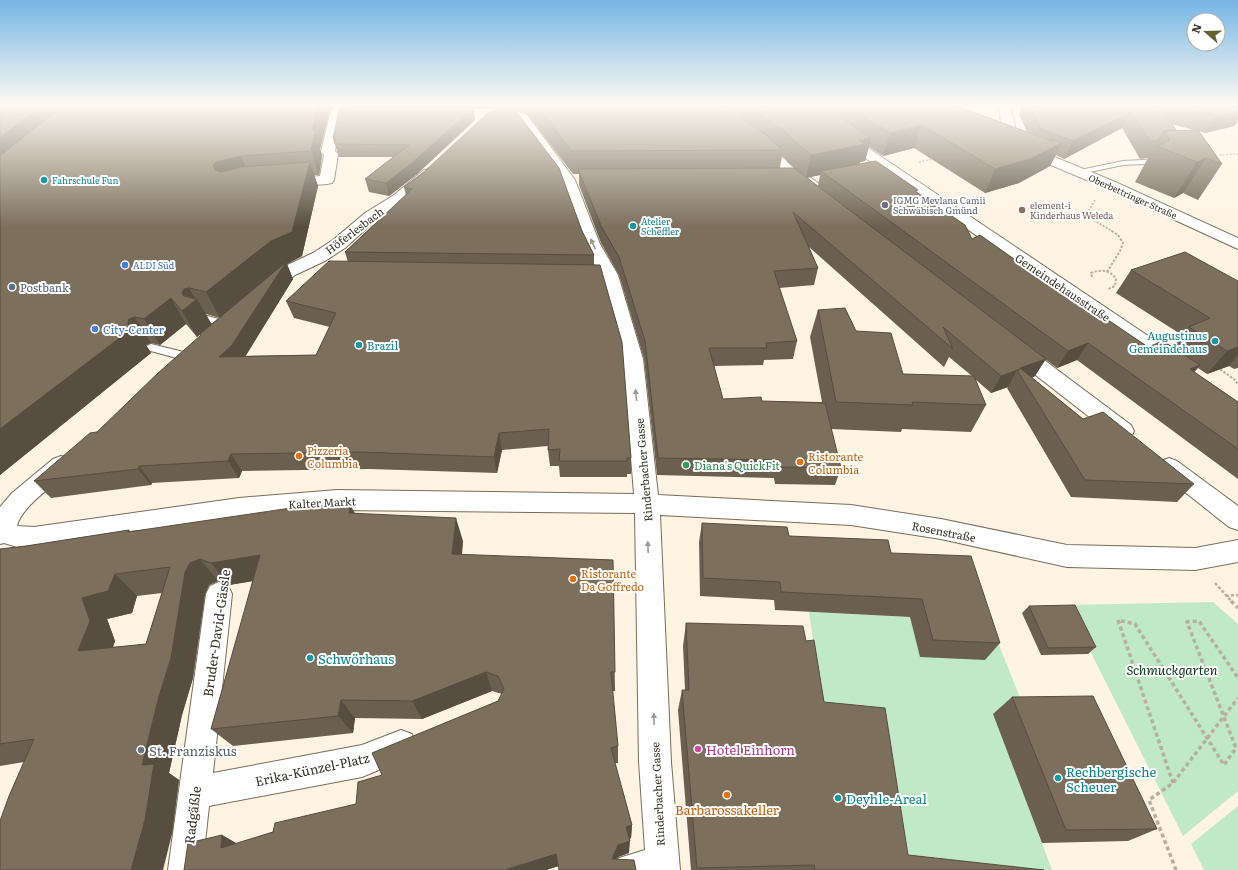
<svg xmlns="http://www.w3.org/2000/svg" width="1238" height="870" viewBox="0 0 1238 870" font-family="Literata,serif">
<rect width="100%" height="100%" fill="#fff3e2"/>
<path fill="#c0e9c6" d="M1213 602 1238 624V791L1183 836 1067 605Z
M809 612 910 617 993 630 1023 705 994 715 1052 870H909L825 723Z
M1238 806V870H1204L1191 844Z"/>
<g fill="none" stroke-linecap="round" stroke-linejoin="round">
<defs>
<path id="lane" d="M1161 159H1164V163L1123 165 1080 174 1076 172 1080 170 1123 161Z
M203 315 231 322 232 324 227 327 199 320 198 318 199 316Z
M151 344 192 354 193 357 192 360 188 361 147 350 146 348 147 346Z"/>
<path id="street" d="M335 105H347L342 114 335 151 338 154 334 180 332 183 327 184 286 187 281 186 279 183 281 180 320 176 324 155 321 152 330 114Z
M789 105H804L1181 358 1184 363 1181 368 1174 370 1167 368Z
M998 105H1010L1019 143 1017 146H1007L1005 143Z
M512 110 527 115 575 180 600 244 618 275 643 359 658 495 851 505 941 519 1067 545 1195 548 1238 540V562L1195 570 1067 567 941 539 851 525 660 515 671 762 680 870H614L619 858 645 850 639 762 635 513 337 510 239 518 34 547H17L4 543 0 544V507L12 493 53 459 61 456 69 459 72 465 69 471C54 485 21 507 17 526L34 527 239 498 337 490 634 494 623 359 600 275 584 244 561 180 517 121C507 117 498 122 487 120L486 117 487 114Z
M429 169 434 170 436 173 434 176 404 201 377 219 345 248 325 261 295 275 272 294 266 295 260 294 257 290 260 286 283 267 313 253 333 240 365 213 394 195 424 170Z
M219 582 228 586 232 594 213 773 362 745 401 730 412 734 416 745 412 756 362 777 209 806 202 870H168L206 594 210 586Z"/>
<path id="secondary" d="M757 142 762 143 818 183 820 186 818 189 813 190 808 189 752 149 750 146 752 143Z
M1025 145 1113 181 1238 238V249L1103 187 1020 152 1018 149 1020 146Z
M1017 344 1024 345 1131 425 1134 431 1131 437 1123 439 1115 437 1010 355 1007 350 1010 345Z
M1169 458 1177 461 1238 506V530L1229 527 1161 473 1158 467 1161 461Z"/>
</defs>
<use href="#lane" stroke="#796c59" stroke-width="2"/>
<use href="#street" stroke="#796c59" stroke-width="2"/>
<use href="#secondary" stroke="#796c59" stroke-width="2"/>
<path stroke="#b9afa1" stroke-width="1.5" stroke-dasharray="2 1.5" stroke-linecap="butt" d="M1219 155 1238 154
M919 162 933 159
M1095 200 1088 212 1090 218 1112 231"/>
<path stroke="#b9afa1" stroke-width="2" stroke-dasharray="2.5 1.5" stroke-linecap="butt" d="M1107 272 1120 251 1123 243 1118 235 1110 230
M1092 277 1091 273C1100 269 1111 270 1116 279L1115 286 1108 289
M1217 367 1235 380 1238 385"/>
<path stroke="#b9afa1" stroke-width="2.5" stroke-dasharray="3 2" stroke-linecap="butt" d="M1215 583 1232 602
M1226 596 1238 595"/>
<path stroke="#b9afa1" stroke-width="3.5" stroke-dasharray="4 3" stroke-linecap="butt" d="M1231 601 1238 608
M1173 783 1118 620 1135 624 1224 765 1236 748 1187 622 1199 621 1238 678
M1176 870 1149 800 1173 783 1238 698"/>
<use href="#lane" fill="#fff" fill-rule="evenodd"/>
<use href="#street" fill="#fff" fill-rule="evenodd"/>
<use href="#secondary" fill="#fff" fill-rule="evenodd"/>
</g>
<path fill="#6b5f4f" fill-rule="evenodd" d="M0 105 329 114 320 149 322 156 319 175H314L318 186 302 256 287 264 293 279 245 356 316 355 330 327 294 318 286 301 348 262 345 252 406 195 404 187 425 171 496 109H473L475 120 416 175 389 196 369 192 365 179 393 157H339L333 138 346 107V105H963L959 107 1027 132 1019 114 1022 105H1238V121L1234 126 1205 133 1199 131 1222 164 1198 200 1183 193 1174 198 1135 182 1148 158 1140 159 1122 128 1064 159 1056 155 1050 166 1019 183 985 193 914 148 883 156 869 147 865 161 860 162V164L917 192 972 239 1024 266 1148 347H1173L1182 335 1116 293 1131 270 1238 281V368L1234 369 1229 366 1207 374 1198 368 1194 372 1238 402V479L1077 360 1057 368 1045 359 1035 376 1032 378 1083 419 1194 484 1177 502 1071 497 1007 388 1008 387 991 393 975 379 986 405 971 432 902 429 901 432 831 429 841 468 835 485 775 484 774 478 657 475 644 359 619 275 601 243 579 185V174H573L527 114 515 111 582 231 594 255V265L631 458V474H627V477H560L559 466H550L548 450V446L502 450 497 473 369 469 242 471 239 478 152 483 151 485 51 498 34 481 97 432 200 336V334L197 337 186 324 160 345 151 343 146 345 151 353 0 475ZM1172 124 1194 130H1176ZM782 156 785 158 787 162 794 168H780ZM820 175 818 186 807 178 810 177ZM809 247 944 367 949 357 972 376 903 374 856 331 818 310 810 337 822 402 762 401 723 399 714 366 763 365 764 360 793 359 797 341 779 288 814 285 818 268ZM206 314 220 318 211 324Z
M355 513 463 541 462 555 613 560 615 691H612L618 746V763H615L632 825 631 838 629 839V853L618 857 617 859 558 866 546 870H184L222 835 237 844 356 804 382 775 498 701 502 694 492 691 422 719 355 718 353 733 233 746 211 729 253 581 229 585 218 581 209 585 205 594 193 678 182 715 169 773 179 780 172 834 24 762 0 766V549L26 546 129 530 130 531ZM162 593 146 644 113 647 115 641 107 619 132 613 137 596Z
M702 523 789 536 891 553 1000 643 985 660 920 657 910 617 775 610 774 600 700 596 699 542Z
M1029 606 1096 647 1088 654 1041 655 1022 613Z
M686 623 806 641 824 702 908 855 1044 870H691L678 710 682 690H685L683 646Z
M1012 697 1157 829 1128 841 1042 843 993 714Z"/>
<path fill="#574e40" d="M41 105H85L0 174V138Z
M318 105H334L329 114 320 149 322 156 319 175 311 151 312 129Z
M950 105H963L948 111Z
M473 108 475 120 416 175 389 196 386 183Z
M1238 111V121L1234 126 1205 133 1216 116Z
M1131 112 1122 128 1064 159 1073 141Z
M922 125 914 148 883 156 890 133Z
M871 138 865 161 860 162 859 168 821 171 820 175 806 178 811 155Z
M1062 143 1050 166 1019 183 985 193 995 169Z
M241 156 251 180 224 189 213 165 216 162Z
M1206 158 1183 193 1174 198 1197 162Z
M310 162 318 186 302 256 287 264 293 279 242 362 219 357 220 318 206 292Z
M189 288 196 300 197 299 212 325 197 337 182 311V293L184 289Z
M171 298 186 324 160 345 144 319Z
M135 317 151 343 146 345 151 353 0 475V429L128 325V322L129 319Z
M1088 343 1077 360 1057 368 1068 351Z
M1238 347V355L1229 366 1207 374 1227 351Z
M1046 359 1035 376 1024 381 1020 368Z
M1200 365 1186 382 1190 369Z
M1020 369 1017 370 1008 387 991 393 1001 376Z
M499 433 502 450 497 473 494 457Z
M231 454 242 471 239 478 228 461Z
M139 466 152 483 151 485 138 469Z
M350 504 362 527 349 513Z
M456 518 463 541 459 577 452 554Z
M260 555 276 577 229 585 211 563Z
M200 559 218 581 209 585 205 594 193 678 182 715 169 773 179 780 172 834 163 870H131L142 765 185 572 190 563Z
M115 574 137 596 132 613 107 619 115 641 105 670 78 651 82 598Z
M486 672 492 691 422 719 412 701Z
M341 700 355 718 353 733 338 716Z
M632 825 631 838 626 840V827Z
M222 835 245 848H221Z
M630 841 629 853 618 857 613 870 612 859 618 845Z
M556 854 559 866 546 870H505Z"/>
<path fill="#7c6f5c" stroke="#574e40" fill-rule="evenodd" d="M0 105H41L0 138Z
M64 105H318L312 129 315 132 311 151 241 156 216 162 213 165 215 170 222 172 241 167 310 162 292 232 271 241 206 292 189 288 184 289 182 293 184 296 197 299 182 311 171 298 144 319 135 317 129 319 128 322V325L134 327 0 429V156Z
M536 105H725L766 135 783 150 572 151Z
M747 105H823L871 138 859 140 865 144 811 155 792 139 789 135Z
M846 105H955L1054 142 1052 139 1062 143 1030 159 995 169 922 125 890 133Z
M1029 105H1159L1176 130 1164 131 1158 141H1150L1131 112 1073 141 1041 129Z
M1174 105H1238V111L1216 116Z
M340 107 473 108 413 162 386 183 365 179 409 145 335 144V140L333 138Z
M506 108 515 110 559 168 582 231 594 255 345 252 412 189 404 187 425 171 489 112 498 109Z
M1198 130 1222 164 1206 158 1197 162 1156 146 1170 140 1164 131Z
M876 161 918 190 915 191 965 225 972 239 980 235 1024 266 1027 265 1148 347 1163 341 1200 365 1190 369 1238 402V449L1088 343 1068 351 821 171Z
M794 168 1046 359 1020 368 1083 419 1103 412 1194 484 1085 480 1017 370 1020 369 1001 376 943 327 953 349 793 212 818 268 774 271 797 341 766 343 767 348H709L723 399 761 397 762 401 825 403 841 468 780 467 779 460 658 458 645 341 619 257 601 226 578 169Z
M1185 252 1238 281V347L1227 351 1189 327 1210 318 1131 270Z
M329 261 600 265 622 342 631 458H627V461H559L560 449 548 450 549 429 499 433 494 457 361 452 231 454 228 461 139 466 138 469 34 481 90 433 97 432 158 373 201 335 200 334 286 262 232 345 219 357 316 355 336 313 286 301Z
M845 308 856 331 891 333 903 374 974 376 986 405 912 402 913 405 836 402 818 310Z
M350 504 349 513 456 518 452 554 613 560 615 672H611L618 746 611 748 632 825 626 827 630 841 618 845 612 859 634 860 636 870H559L556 854 505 870H184L188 843 222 835 221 848 273 832 275 823 356 804 358 782 382 775 372 753 498 701 504 689 498 676 486 672 412 701 341 700 338 716 211 729 260 555 211 563 200 559 190 563 185 572 171 658 159 696 142 765 154 764 145 820 131 870H0V821L9 796 34 739 0 744V549L26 546 129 530 128 532 291 508ZM170 567 146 644 78 651 90 621 82 598 108 591 115 574Z
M702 523 787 527 789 536 888 540 891 553 971 556 1000 643 933 640 922 599 781 592 780 582 703 578Z
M1075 605 1096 647 1048 648 1029 606Z
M686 623 803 626 806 641 814 640 824 702 885 708 908 855 1044 870H815L814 865 697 868 682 690H689Z
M1093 696 1157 829 1066 830 1012 697Z"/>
<defs><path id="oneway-solid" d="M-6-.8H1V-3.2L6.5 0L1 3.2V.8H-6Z"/></defs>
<g fill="#9c9995">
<use href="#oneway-solid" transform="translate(593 244) rotate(-115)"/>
<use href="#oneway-solid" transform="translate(636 395) rotate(-96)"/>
<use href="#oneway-solid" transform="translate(648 547) rotate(-92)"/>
<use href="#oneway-solid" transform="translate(654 719) rotate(-91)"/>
</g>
<linearGradient id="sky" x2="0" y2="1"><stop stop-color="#75b5e5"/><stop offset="0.46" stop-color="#fffaf2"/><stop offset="1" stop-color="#fffaf2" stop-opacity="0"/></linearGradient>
<rect width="1238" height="227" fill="url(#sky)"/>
<g fill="#0f9aa8" stroke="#fff" stroke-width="1.5">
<circle cx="44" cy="180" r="4"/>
<circle cx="633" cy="226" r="4"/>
<circle cx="1215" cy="341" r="4"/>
<circle cx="359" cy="345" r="4"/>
<circle cx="310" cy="658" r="4"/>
<circle cx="1058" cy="778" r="4"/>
<circle cx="838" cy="798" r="4"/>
</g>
<g fill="#6b7280" stroke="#fff" stroke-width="1.5">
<circle cx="885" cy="205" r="4"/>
<circle cx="141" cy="750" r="4"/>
</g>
<circle fill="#8d6e63" stroke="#fff" stroke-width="1.5" cx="1022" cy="210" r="4"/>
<g fill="#3f7fe0" stroke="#fff" stroke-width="1.5">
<circle cx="125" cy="265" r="4"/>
<circle cx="95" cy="329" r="4"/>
</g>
<circle fill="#5c6f8a" stroke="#fff" stroke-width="1.5" cx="12" cy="287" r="4"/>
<g fill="#e8710a" stroke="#fff" stroke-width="1.5">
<circle cx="299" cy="456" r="4"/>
<circle cx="800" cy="462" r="4"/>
<circle cx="573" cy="579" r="4"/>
<circle cx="727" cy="795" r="4"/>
</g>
<circle fill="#2e9e5b" stroke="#fff" stroke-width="1.5" cx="686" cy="465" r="4"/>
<circle fill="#d1479c" stroke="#fff" stroke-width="1.5" cx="698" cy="749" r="4"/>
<g text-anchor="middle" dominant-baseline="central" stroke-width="4" stroke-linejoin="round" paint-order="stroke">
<g font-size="9" fill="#0d838f" stroke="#fff" text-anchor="start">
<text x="52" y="180">Fahrschule Fun</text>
<text x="641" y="221">Atelier<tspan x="641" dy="10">Scheffler</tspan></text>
</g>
<g font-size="9" fill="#39332b" stroke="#fff">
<text transform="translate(1133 196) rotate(24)">Oberbettringer Straße</text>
</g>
<g font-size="9" fill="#5b616d" stroke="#fff" text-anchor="start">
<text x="893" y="200">IGMG Mevlana Camii<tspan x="893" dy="10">Schwäbisch Gmünd</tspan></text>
</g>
<g font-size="9" fill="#785e54" stroke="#fff" text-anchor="start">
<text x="1030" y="205">element-i<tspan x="1030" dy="10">Kinderhaus Weleda</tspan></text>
</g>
<g font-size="9" fill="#366cbe" stroke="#fff" text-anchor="start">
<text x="133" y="265">ALDI Süd</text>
</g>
<g font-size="11" fill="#39332b" stroke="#fff">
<text transform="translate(354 230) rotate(-37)">Höferlesbach</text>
<text transform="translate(1063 287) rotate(34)">Gemeindehausstraße</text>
<text transform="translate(643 470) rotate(-95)">Rinderbacher Gasse</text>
<text transform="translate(322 502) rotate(-3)">Kalter Markt</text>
<text transform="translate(944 531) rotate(11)">Rosenstraße</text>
<text transform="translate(657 794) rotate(-93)">Rinderbacher Gasse</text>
</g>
<g font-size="11" fill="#4e5e75" stroke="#fff" text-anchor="start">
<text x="20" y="287">Postbank</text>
</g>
<g font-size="11" fill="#366cbe" stroke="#fff" text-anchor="start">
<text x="103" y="329">City-Center</text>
</g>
<g font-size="11" fill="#0d838f" stroke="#fff" text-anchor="end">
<text x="1207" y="335">Augustinus<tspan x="1207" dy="13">Gemeindehaus</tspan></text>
<text x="367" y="345" text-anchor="start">Brazil</text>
</g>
<g font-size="11" fill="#c56008" stroke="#fff" text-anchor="start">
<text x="307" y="450">Pizzeria<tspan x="307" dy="13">Columbia</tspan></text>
<text x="808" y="456">Ristorante<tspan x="808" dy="13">Columbia</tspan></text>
<text x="581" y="573">Ristorante<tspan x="581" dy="13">Da Goffredo</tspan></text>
</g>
<g font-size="11" fill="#27864d" stroke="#fff" text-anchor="start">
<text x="694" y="465">Diana's QuickFit</text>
</g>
<g font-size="13" fill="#39332b" stroke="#fff">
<text transform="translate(216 633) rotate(-82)">Bruder-David-Gässle</text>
<text transform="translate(312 769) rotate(-12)">Erika-Künzel-Platz</text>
<text transform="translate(192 815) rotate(-83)">Radgäßle</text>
</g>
<g font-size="13" fill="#0d838f" stroke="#fff" text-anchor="start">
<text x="318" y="658">Schwörhaus</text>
<text x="1066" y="771">Rechbergische<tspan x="1066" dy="15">Scheuer</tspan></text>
<text x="846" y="798">Deyhle-Areal</text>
</g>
<g font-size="13" font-style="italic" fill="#0c3b1a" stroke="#fff">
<text x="1172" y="669">Schmuckgarten</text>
</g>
<g font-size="13" fill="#b23c85" stroke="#fff" text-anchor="start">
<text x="706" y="749">Hotel Einhorn</text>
</g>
<g font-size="13" fill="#5b616d" stroke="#fff" text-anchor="start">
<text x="149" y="750">St. Franziskus</text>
</g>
<g font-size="13" fill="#c56008" stroke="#fff">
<text x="727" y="809">Barbarossakeller</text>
</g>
</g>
<g transform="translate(1206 32) rotate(290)"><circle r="19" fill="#ffffff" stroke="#b0adaa"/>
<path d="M0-3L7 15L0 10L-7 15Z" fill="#62622f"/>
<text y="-6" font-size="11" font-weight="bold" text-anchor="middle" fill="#39332b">N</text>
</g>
</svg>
